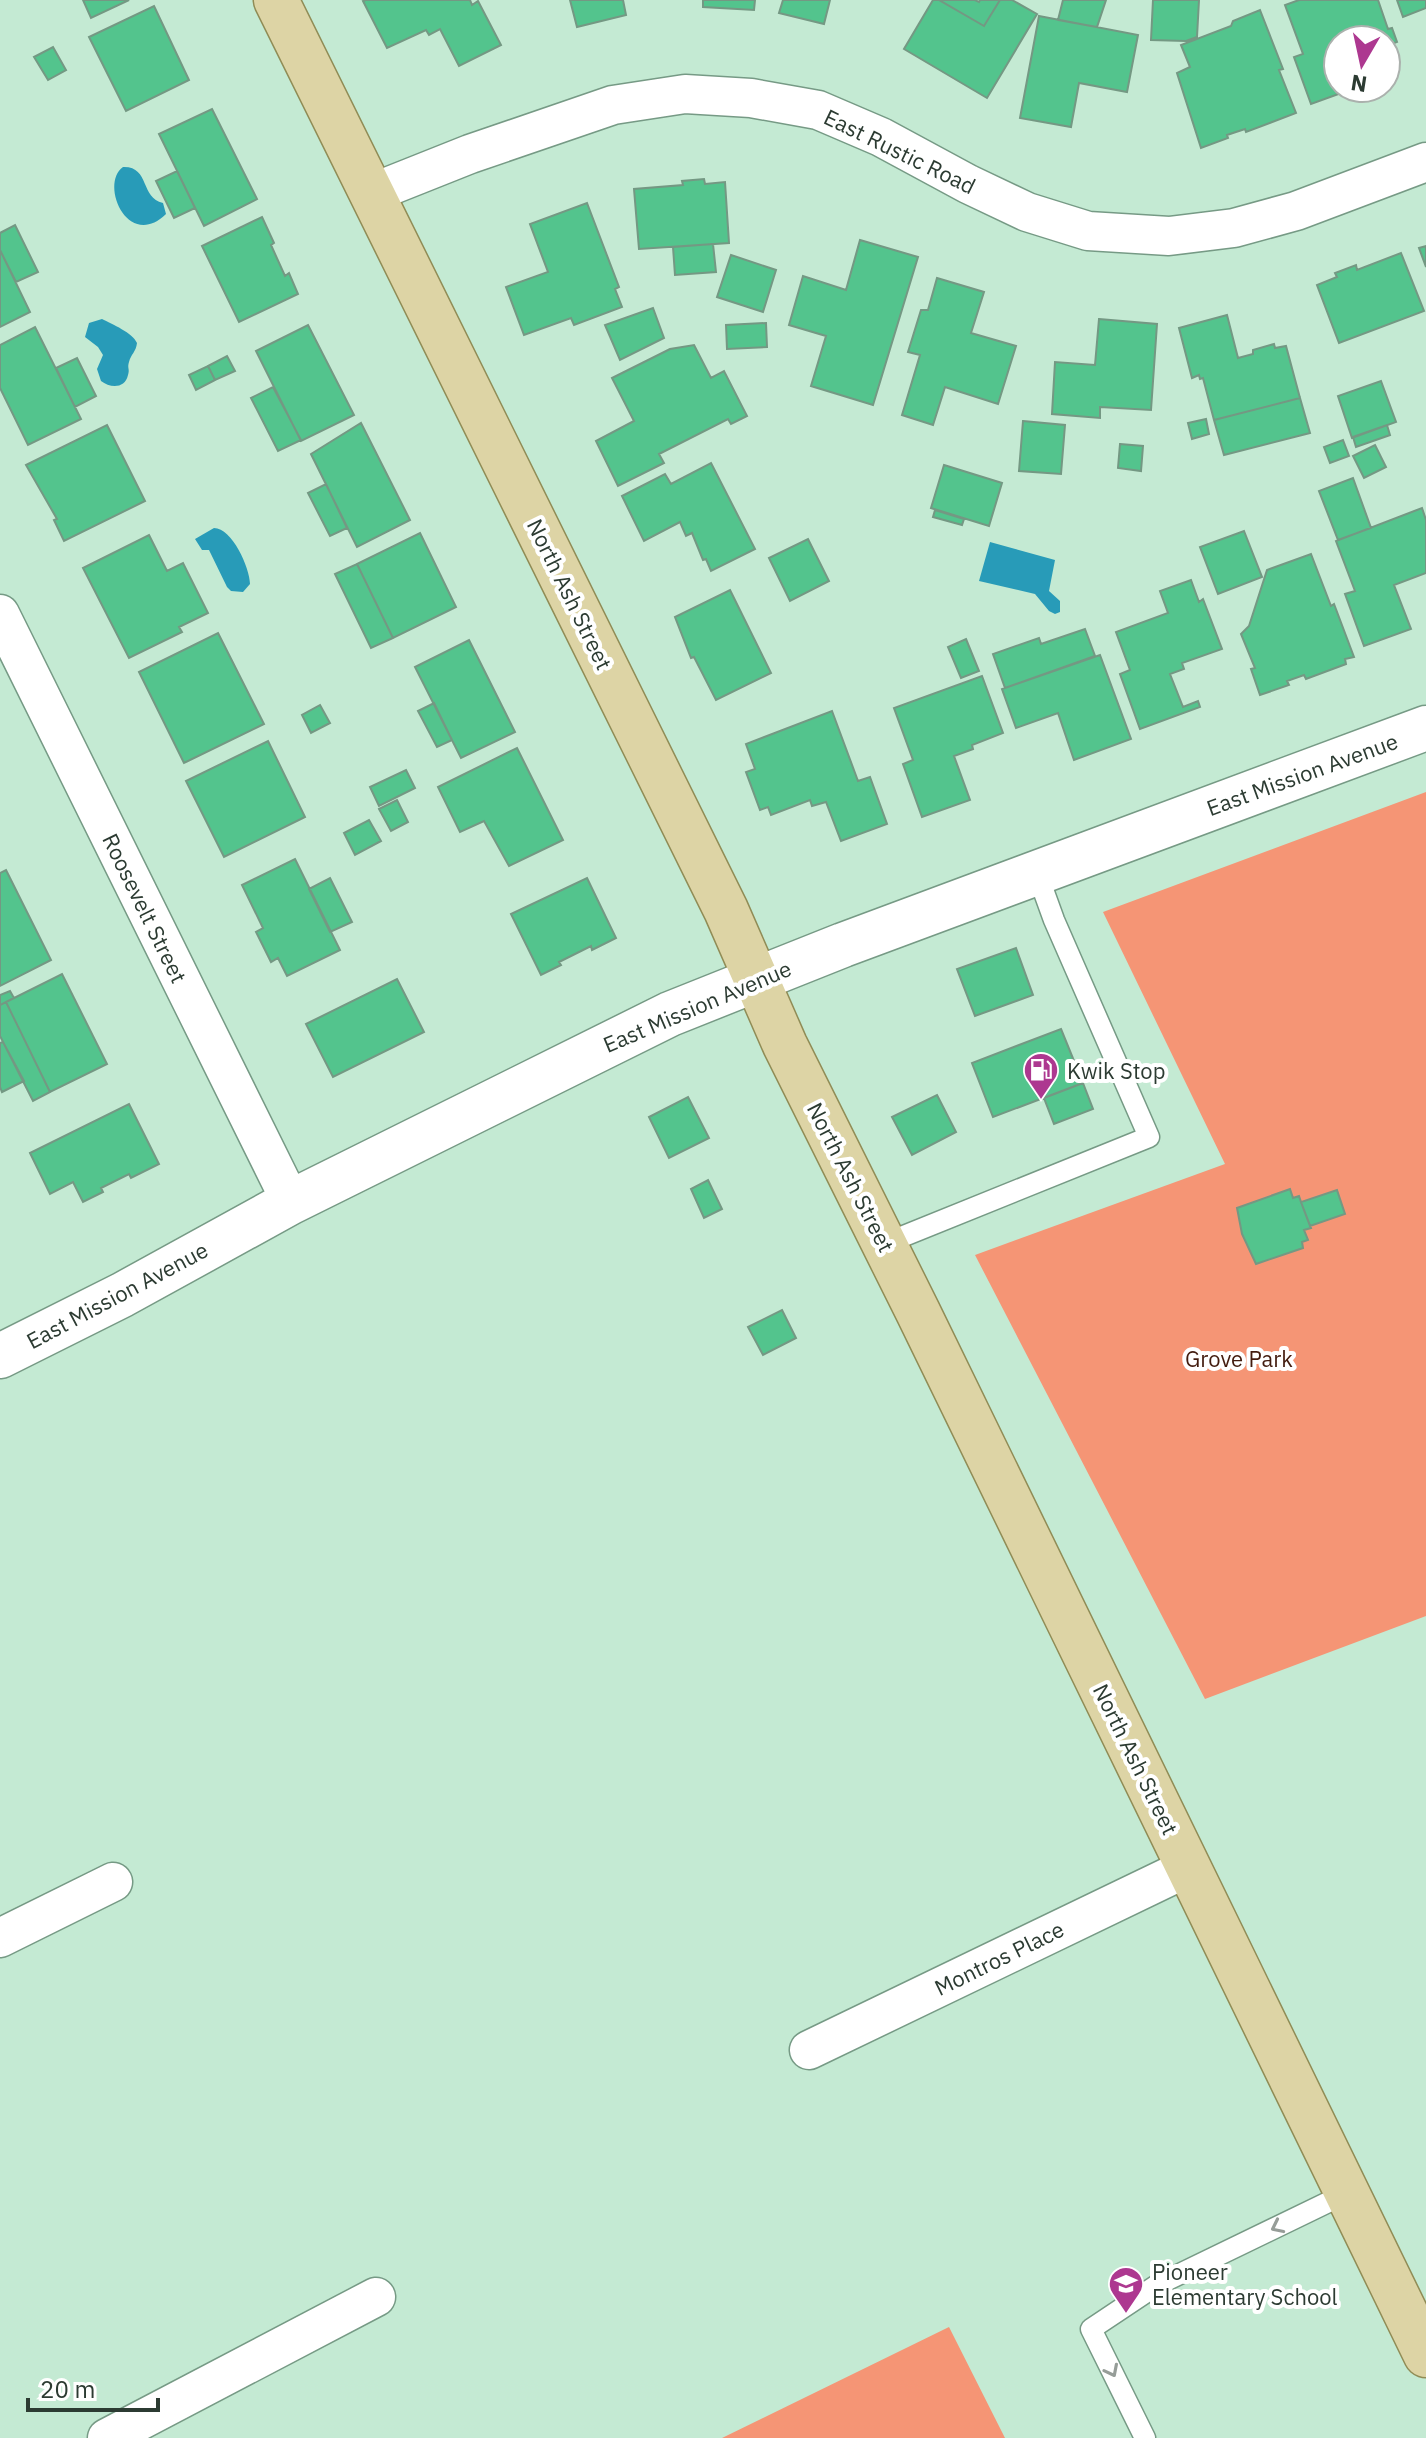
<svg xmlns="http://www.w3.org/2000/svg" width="1426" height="2438" viewBox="0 0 1426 2438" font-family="'IBM Plex Sans',sans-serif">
<rect width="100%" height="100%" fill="#c4ead3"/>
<path fill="#f59575" d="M1426 792V1616L1205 1699 975 1255 1225 1164 1103 912Z
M949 2327 1005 2438H722Z"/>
<path fill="#289bb8" d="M123 167C150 166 140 198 163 203L166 214C128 251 99 184 123 167Z
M102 319C112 324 133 333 137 343 136 352 131 354 129 362 127 369 130 368 128 375 125 389 110 388 101 381L97 369 103 355 98 347 85 337 89 323Z
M214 528C232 528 250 568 250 584L243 592 231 591 227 587 209 550H202L195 539Z
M990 542 1055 560 1049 591 1060 601V612L1055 614 1049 611 1035 594 979 581Z"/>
<path fill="#53c48d" stroke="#749883" stroke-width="2" d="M83 0H129L91 18Z
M366 0H470L472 5 478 1 501 45 459 66 440 29 429 35 426 30 387 48 363 1Z
M570 0H623L626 15 577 27Z
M703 0H755L754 10 703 7Z
M783 0H830L824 24 779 13Z
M933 0H939L984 26 1000 0H1012L1037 14 987 98 904 49Z
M939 0H975L979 2 980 0H1000L984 26Z
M1063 0H1106L1097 27 1058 20Z
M1153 0H1199L1197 37 1186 41 1151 40Z
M1299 0H1378L1388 29 1392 28 1397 42 1386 46V40H1338V88H1355L1311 104 1294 57 1303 54 1285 5Z
M1397 0H1426V8L1403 17Z
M154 6 189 80 126 111 89 37Z
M1260 10 1283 69 1279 70 1296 113 1246 132 1245 129 1227 135 1228 138 1201 148 1177 73 1190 67 1181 45 1231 26 1233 21Z
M1039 16 1138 35 1127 92 1079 83 1071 127 1020 118Z
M53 47 66 70 48 80 34 57Z
M212 109 257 199 204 226 159 134Z
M177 171 195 208 174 218 156 181Z
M704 179 705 184 725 182 729 243 639 249 634 189 683 185 682 181Z
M587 203 619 287 615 289 622 307 574 325 571 318 524 335 506 287 548 272 530 224Z
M262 217 274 243 271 245 285 276 289 273 298 294 239 322 202 246Z
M15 225 38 272 16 282 0 250V233Z
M860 240 918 257 873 405 811 386 826 336 789 325 803 276 846 290Z
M713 244 716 272 675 275 673 247Z
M1426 246V267L1419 248Z
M0 250 30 312 0 327Z
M1401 253 1424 311 1339 343 1317 285 1337 277 1335 273 1356 265 1357 270Z
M731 255 776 270 763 312 717 297Z
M937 278 984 292 971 333 1016 346 998 404 945 387 933 425 902 415 920 355 908 352 921 310H928Z
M653 308 664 338 620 360 605 325Z
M1227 315 1238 358 1253 354V350L1274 344 1275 348 1286 346 1300 398 1214 420 1203 378 1200 379 1199 375 1192 378 1179 328Z
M1099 319 1157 324 1151 410 1100 407V418L1052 414 1055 362 1095 365Z
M766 323 767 347 727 349 726 325Z
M308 325 354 415 301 441 256 351Z
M35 327 81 419 28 445 0 388V345Z
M694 345 711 378 724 371 747 416 731 424 728 419 659 454 664 463 618 486 596 441 634 421 612 378 670 349Z
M227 356 235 371 215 380 208 366Z
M77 358 96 396 75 407 56 368Z
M208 366 215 380 196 390 189 375Z
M1381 381 1396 422 1352 438 1338 396Z
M273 387 301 440 278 451 251 398Z
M1300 398 1310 433 1224 455 1214 420Z
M1206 419 1209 434 1192 439 1188 423Z
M1023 421 1065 425 1061 474 1019 471Z
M361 423 410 520 357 547 311 454Z
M107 425 145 501 64 541 54 520 57 519 26 465Z
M1387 425 1390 435 1356 447 1353 437Z
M1343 440 1349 456 1330 463 1324 447Z
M1120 444 1143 446 1141 471 1118 468Z
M1375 445 1386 467 1364 478 1353 456Z
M711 463 755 549 711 571 706 559 703 560 692 533 686 536 680 522 644 541 622 496 665 474 671 484Z
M944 465 1002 483 989 526 931 508Z
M1353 478 1371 528 1338 540 1319 491Z
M326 484 347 528 330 536 308 493Z
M1422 508 1426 520V573L1394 585 1411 629 1364 646 1345 594 1355 591 1336 541Z
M935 510 964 519 962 525 933 517Z
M1244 531 1262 577 1218 594 1200 547Z
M420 533 456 607 393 638 357 564Z
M149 535 167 571 183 563 208 613 179 627 182 632 129 658 83 568Z
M808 539 829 581 790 601 769 558Z
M1311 554 1331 606 1334 604 1354 657 1345 659 1346 664 1306 679 1304 675 1287 681 1289 685 1260 695 1251 669 1255 668 1241 634 1249 626 1267 570Z
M357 564 393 638 371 648 335 574Z
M1191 580 1199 602 1203 599 1222 649 1182 663 1184 669 1170 674 1183 707 1198 701 1200 707 1140 729 1120 674 1130 670 1116 632 1168 613 1160 591Z
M730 590 771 673 716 700 694 657 691 658 675 617Z
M1085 629 1095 656 1005 688 993 654 1039 638 1041 644Z
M218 633 264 724 184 763 139 672Z
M966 639 979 671 961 678 948 647Z
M469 640 515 732 461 758 415 667Z
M1100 655 1131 739 1074 760 1058 713 1016 728 1002 689Z
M982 676 1003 733 972 745 973 749 954 756 970 800 922 817 903 764 913 760 894 708Z
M434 703 452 740 437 747 418 711Z
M320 705 330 723 311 733 302 715Z
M832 711 858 781 870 777 887 824 841 841 826 802 812 806 810 800 771 815 768 807 760 810 746 772 755 769 746 744Z
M268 741 305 817 224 857 186 781Z
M517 748 563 840 509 866 484 821 460 832 438 787Z
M406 770 415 788 379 806 370 787Z
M397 800 408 822 391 831 379 809Z
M369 820 381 841 355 855 344 833Z
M295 859 340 950 287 976 278 958 271 962 256 932 263 928 242 885Z
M6 870 51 960 0 986V873Z
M330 878 352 922 330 932 309 889Z
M587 878 616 938 592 950 591 946 559 962 561 965 541 975 511 914Z
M1016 948 1033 995 975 1016 957 969Z
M62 974 107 1064 50 1092 6 1002Z
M397 979 424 1032 333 1077 306 1024Z
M10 991 14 998 0 1005V995Z
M6 1002 50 1092 33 1101 0 1036V1005Z
M1061 1029 1083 1083 993 1117 972 1063Z
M3 1042 24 1081 2 1092 0 1087V1043Z
M1083 1083 1093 1109 1054 1124 1044 1098Z
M937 1095 956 1132 912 1155 892 1117Z
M688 1097 709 1138 669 1158 649 1117Z
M129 1104 159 1164 131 1178 129 1174 101 1188 103 1192 83 1202 73 1182 50 1194 30 1153Z
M708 1180 722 1209 704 1218 691 1189Z
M1290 1189 1293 1198 1299 1196 1301 1202 1311 1228 1304 1230 1308 1240 1302 1242 1303 1248 1256 1264 1242 1234 1237 1208Z
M1337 1190 1345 1214 1310 1226 1301 1202Z
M782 1310 796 1338 763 1355 748 1327Z"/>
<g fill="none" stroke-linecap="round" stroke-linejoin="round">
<defs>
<path id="service" d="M884 1244 1149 1137 1054 920 1037 873
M1145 2438 1091 2329 1157 2285 1347 2193"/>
<path id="minor" d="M372 193 470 154 613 105 685 94 751 98 818 110 881 137 968 184 1027 212 1088 231 1169 236 1234 228 1296 211 1426 162
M0 614 291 1202
M0 1938 113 1882
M809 2050 1189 1867
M107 2438 376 2297"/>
<path id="secondary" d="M0 1356 122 1295 291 1202 670 1014 843 945 1426 728"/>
<path id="primary" d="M276 0 726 910 785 1045 918 1312 1426 2355"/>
</defs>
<use href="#service" stroke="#769a85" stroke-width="23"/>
<use href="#minor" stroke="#769a85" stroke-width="41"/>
<use href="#secondary" stroke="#769a85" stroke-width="47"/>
<use href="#primary" stroke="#908c56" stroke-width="47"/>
<use href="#service" stroke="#fff" stroke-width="20"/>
<use href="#minor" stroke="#fff" stroke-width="38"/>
<use href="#secondary" stroke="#fff" stroke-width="44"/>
<use href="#primary" stroke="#ddd4a5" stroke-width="44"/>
</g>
<defs><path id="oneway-chevron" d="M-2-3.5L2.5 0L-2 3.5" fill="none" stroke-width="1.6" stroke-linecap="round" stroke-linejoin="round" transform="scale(2)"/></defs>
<g stroke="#969d98">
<use href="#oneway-chevron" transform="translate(1277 2227) rotate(154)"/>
<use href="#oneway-chevron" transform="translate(1112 2371) rotate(63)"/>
</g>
<defs>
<symbol id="fuel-pin" viewBox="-11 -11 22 30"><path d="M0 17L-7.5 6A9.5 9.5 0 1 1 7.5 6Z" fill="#ad3890" stroke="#fff"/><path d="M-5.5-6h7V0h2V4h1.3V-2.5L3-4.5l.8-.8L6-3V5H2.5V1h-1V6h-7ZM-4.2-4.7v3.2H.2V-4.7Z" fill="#fff"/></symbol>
<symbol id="school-pin" viewBox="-11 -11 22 30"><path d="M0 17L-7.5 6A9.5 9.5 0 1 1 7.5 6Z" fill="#ad3890" stroke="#fff"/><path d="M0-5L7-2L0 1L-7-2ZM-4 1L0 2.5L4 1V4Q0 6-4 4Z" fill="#fff"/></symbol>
</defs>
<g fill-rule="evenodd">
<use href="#fuel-pin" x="1021" y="1050" width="40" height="54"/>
<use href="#school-pin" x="1106" y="2264" width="40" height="54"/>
</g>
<g text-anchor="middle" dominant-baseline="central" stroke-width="8" stroke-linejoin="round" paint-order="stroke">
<g font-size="22" fill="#2c3b32" stroke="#fff">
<text transform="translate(900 151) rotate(26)">East Rustic Road</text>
<text transform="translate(570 594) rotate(64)">North Ash Street</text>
<text transform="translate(1302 774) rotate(-20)">East Mission Avenue</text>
<text transform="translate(145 908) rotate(64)">Roosevelt Street</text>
<text transform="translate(697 1006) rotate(-23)">East Mission Avenue</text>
<text transform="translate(851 1177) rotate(63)">North Ash Street</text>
<text transform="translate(117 1295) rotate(-28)">East Mission Avenue</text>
<text transform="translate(1136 1759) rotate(64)">North Ash Street</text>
<text transform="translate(999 1958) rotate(-26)">Montros Place</text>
</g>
<g font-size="22" fill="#2c3b32" stroke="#fff" text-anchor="start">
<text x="1067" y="1070">Kwik Stop</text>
<text x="1152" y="2271">Pioneer<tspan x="1152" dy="25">Elementary School</tspan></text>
</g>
<g font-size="22" fill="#431c0f" stroke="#fff">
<text x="1239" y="1358">Grove Park</text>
</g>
</g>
<g transform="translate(1362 64) rotate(189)"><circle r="38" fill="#ffffff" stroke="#abb1ad" stroke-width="2"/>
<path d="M0-6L14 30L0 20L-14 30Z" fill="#ad3890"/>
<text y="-12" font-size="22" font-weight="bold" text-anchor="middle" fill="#2c3b32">N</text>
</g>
<path d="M28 2398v12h130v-12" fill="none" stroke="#2c3b32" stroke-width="4"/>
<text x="40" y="2398" font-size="24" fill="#2c3b32" stroke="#ffffff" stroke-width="6" paint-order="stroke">20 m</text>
</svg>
